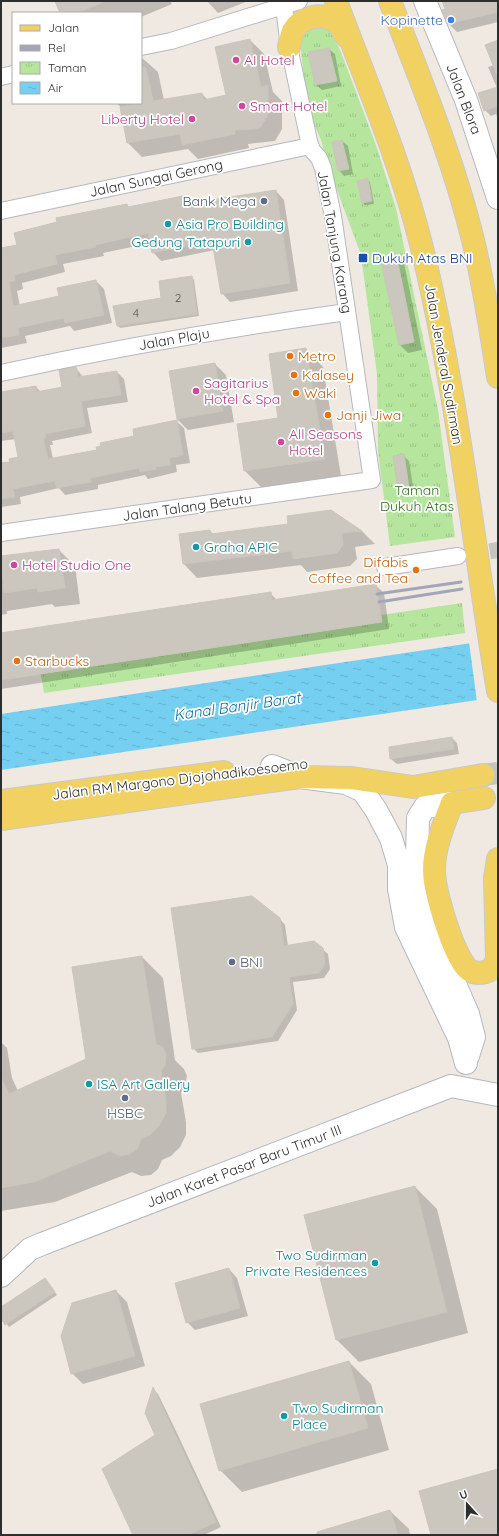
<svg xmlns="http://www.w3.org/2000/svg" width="499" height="1536" viewBox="0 0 499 1536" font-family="Quicksand,sans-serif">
<defs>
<pattern id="park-tufts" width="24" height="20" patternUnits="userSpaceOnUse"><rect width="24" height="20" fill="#b6e59e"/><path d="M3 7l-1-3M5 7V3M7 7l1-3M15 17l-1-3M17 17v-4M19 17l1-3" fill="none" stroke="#9dc588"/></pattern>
<pattern id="water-ripples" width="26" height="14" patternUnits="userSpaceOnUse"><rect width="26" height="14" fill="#75cff0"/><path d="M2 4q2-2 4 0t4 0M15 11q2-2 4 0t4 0" fill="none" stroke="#66b2ce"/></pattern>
</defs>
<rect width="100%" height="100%" fill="#efe9e1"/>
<path fill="url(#park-tufts)" d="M318 25 330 30 341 52 376 145 396 208 438 410 455 537 390 546 378 451 377 374 361 255 329 168 321 140 307 108 300 41 308 30Z
M462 603 465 633 44 693 41 674 381 622V615Z"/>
<path fill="url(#water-ripples)" d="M498 639V697L1 770V714Z"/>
<path fill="#efe9e1" d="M498 637V699L477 702 469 642Z"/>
<path fill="#0003" d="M56 1H170L172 4 141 17V13H61Z
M207 1H248L218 13Z
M443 1H498V22L457 32 449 24Z
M250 40 264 54 273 92 282 101V129L275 141 248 144 249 148 198 159 188 149 142 157 128 143 122 108 116 103H141V57L158 72 164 100 202 94 208 100 227 96Z
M498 41V119L496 114 491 116 485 110 497 88 488 67 494 65Z
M329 49 335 54 341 86 322 90 316 85 310 53Z
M342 141 348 146 353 174 344 176 339 170Z
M367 179 370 182 374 204 365 205 363 203Z
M276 191 284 200 298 291 230 302 222 293 215 250 161 261 153 252 151 243 103 253 104 256 63 264 65 272 22 283 23 289 17 291 20 306 60 297 96 281 104 289 112 323 74 331 70 326 25 336 27 343 1 348V249L18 246 127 205 130 208 183 197 189 204Z
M395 254 404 263 422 350 408 353 400 345Z
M192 277 194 280 199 316 120 328 118 326 162 298Z
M306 349 323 367 341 476 262 488 245 471 238 425 279 419Z
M215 364 226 375 234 422 188 430 177 419Z
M76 368 83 377 117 372 124 379 128 402 87 408 92 433 52 441 53 445H50L53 459 98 451 176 421 184 428 190 463 176 465 177 472 148 479 145 475 98 485V489L65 495 59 488 20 497 21 504 1 507V464L11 462 20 458 16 439 1 441V393L36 387 41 392 64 388Z
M403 455 409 461 414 493 404 494 399 489Z
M331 512 362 531 375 544 355 547 357 559 350 566 307 572 301 565 197 578 184 564 210 531 214 535 289 525Z
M59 550 75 566 80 604 55 607 52 604 7 611V614L1 615V557Z
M375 585 384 593 389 629 1 689V634L270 593 277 600Z
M452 738 457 743 459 754 397 764 391 759Z
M280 919 285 925 288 946 322 949 328 954 330 969 324 978 293 982 297 1010 278 1041 198 1053 193 1048Z
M142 957 163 978 175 1060 184 1069 187 1076 185 1086 181 1093 186 1122V1135L180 1147 171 1156 162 1160 158 1169 151 1175 141 1176 132 1172 55 1202 1 1211V1042L7 1048 12 1078 18 1091 88 1060Z
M415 1187 437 1209 468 1333 359 1362 337 1340Z
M229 1269 237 1278 248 1316 195 1330 187 1322Z
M47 1282 57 1295 9 1327 1 1316V1308Z
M116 1291 127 1302 145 1366 83 1384 72 1373Z
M349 1362 371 1384 389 1450 242 1492 220 1470Z
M153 1389 158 1394 176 1431 221 1527 204 1535H134L156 1435Z
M390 1511 409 1529 410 1535H312Z"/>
<path fill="#cbc7bf" stroke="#cbc5ba" d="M55 1H106L77 13H60Z
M442 1H498V12L448 24 442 10 445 9Z
M250 39 261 87 268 85V114L261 127 254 129 235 130V134L182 145 180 134 127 143 120 107 141 103V68L146 67 153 101 202 93 204 100 226 95 215 47Z
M498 40V75H497L485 45Z
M329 48 337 81 315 85 308 52Z
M498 87V106L484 111 478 93Z
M342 140 349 169 338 171 332 142Z
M368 178 372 201 362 203 357 181Z
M276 190 290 283 221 294 212 241 152 253 148 233 95 245 96 247 55 255 57 264 14 275 15 281 9 282 13 306 59 296 57 288 96 280 104 315 65 323 64 318 18 328 19 335 1 338V248L17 245 14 233 57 222 56 218 127 204 128 207 183 196 185 204Z
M396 253 414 342 399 345 380 257Z
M192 276 197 314 117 326 113 306 161 298 159 281Z
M306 348 325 459 244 471 237 424 278 418 269 354Z
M215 363 223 411 177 419 169 371Z
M76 367 78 377 117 371 121 395 81 401 85 426 45 434 46 438H43L48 459 97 450 96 447 101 446 100 443 134 436 133 429 177 420 183 455 169 458 170 465 155 467 156 469 140 472 139 468 91 478V482L57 488 55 481 13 489 15 497 1 499V463L10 462 9 459 18 457 13 431 1 433V392L36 386 37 392 62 387 59 370Z
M404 454 409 488 398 489 393 456Z
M331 510 362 531 342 533 343 545 337 553 293 559 292 551 183 564 179 534 210 530 211 534 288 524 287 516Z
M59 549 65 588 38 592 37 588 4 593 1 556Z
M376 584 382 622 1 680V633L271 592 272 600Z
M452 737 454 749 390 759 389 747Z
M252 896 280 918 284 946 314 941 323 948 325 964 319 973 289 977 293 1004 272 1037 192 1049 171 908Z
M142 956 156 1044 163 1047 166 1055 165 1065 161 1071 166 1100V1113L159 1126 150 1135 141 1139 138 1148 130 1154 120 1156 110 1151 34 1182 1 1188V1077L9 1094 86 1059 72 967Z
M415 1186 447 1312 336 1340 304 1215Z
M229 1268 240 1308 186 1323 175 1283Z
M45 1278 55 1292 5 1325 1 1318V1307Z
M116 1290 135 1356 71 1374 61 1336 72 1303Z
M349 1361 368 1428 219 1471 200 1404Z
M153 1387 216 1522 188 1535H133L102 1469 155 1435 145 1413Z
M498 1469V1535H431L419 1491Z
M390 1510 398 1535H318L317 1532Z"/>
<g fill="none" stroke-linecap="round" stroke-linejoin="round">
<path stroke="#c8c4bd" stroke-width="16" stroke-dasharray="16 8" stroke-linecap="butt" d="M466 555 498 550"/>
<path stroke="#c8c4bd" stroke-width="22" stroke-dasharray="22 11" stroke-linecap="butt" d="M483 775 498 773"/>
<defs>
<path id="street" d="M141 47 171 41 299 1
M1 77 13 74
M1 211 310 146
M1 373C116 348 231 328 347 312
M1 533 372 480 333 216 323 168 319 158 312 150 309 141 289 47 284 7
M385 567 458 556"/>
<path id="secondary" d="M425 1 466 100 498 198
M272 766 300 777 346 783 363 791 376 810 391 838 399 865V889L406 927 459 1038 466 1063
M452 803 425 807 418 818 417 857 424 913 468 1014 474 1037 468 1056
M1 1276 30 1249 42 1244 451 1086 498 1095"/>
<path id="primary" d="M336 1C366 82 400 160 421 244 457 390 473 542 498 691
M390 1C420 79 453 158 473 240 484 285 491 331 498 377
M289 47C290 42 291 36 293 31 301 17 321 12 335 21 340 25 343 31 347 37
M484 798 452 803C444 824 434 847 434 870 434 890 454 959 469 970 477 975 485 973 492 969L497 960 495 878 498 859
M1 801 224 772
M1 819 300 777 352 778 413 787 483 775"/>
</defs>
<use href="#street" stroke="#b4b7c1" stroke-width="18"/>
<use href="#secondary" stroke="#b4b7c1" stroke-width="24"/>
<use href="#primary" stroke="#c9c9c9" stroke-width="24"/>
<use href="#street" stroke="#fff" stroke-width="16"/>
<use href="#secondary" stroke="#fff" stroke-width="22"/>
<use href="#primary" stroke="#f2d163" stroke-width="22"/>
<path stroke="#a3a6b8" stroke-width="3" d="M377 594 461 582
M379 602 462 589"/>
</g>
<circle fill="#3f7fe0" stroke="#fff" stroke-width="1.5" cx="451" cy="20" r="4"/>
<g fill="#d1479c" stroke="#fff" stroke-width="1.5">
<circle cx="236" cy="60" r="4"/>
<circle cx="242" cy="106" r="4"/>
<circle cx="192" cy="119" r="4"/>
<circle cx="196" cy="391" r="4"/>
<circle cx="281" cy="442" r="4"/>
<circle cx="14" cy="565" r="4"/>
</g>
<g fill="#5c6f8a" stroke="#fff" stroke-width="1.5">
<circle cx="264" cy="201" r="4"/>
<circle cx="232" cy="962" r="4"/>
<circle cx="125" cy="1098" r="4"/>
</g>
<g fill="#0f9aa8" stroke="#fff" stroke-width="1.5">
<circle cx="168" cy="224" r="4"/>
<circle cx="248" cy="242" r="4"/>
<circle cx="196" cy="547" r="4"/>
<circle cx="89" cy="1084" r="4"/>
<circle cx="375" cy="1263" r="4"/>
<circle cx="284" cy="1416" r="4"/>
</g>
<rect fill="#1a4fb4" stroke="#fff" stroke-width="1.5" x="358" y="253" width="10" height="10" rx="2"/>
<g fill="#e8710a" stroke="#fff" stroke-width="1.5">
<circle cx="290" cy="356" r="4"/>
<circle cx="294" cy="375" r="4"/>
<circle cx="296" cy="393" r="4"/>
<circle cx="328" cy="415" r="4"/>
<circle cx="416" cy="570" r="4"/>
<circle cx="17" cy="661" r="4"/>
</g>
<g text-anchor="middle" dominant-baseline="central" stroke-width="3.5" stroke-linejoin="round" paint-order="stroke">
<g font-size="12" fill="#555452">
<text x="178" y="297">2</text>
<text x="136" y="312">4</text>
</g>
<g font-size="14" fill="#366cbe" stroke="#fff" text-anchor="end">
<text x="443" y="20">Kopinette</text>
</g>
<g font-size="14" fill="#b23c85" stroke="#fff" text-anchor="start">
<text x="244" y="60">AI Hotel</text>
<text x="250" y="106">Smart Hotel</text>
<text x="184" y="119" text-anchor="end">Liberty Hotel</text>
<text x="204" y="383">Sagitarius<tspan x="204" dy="16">Hotel &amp; Spa</tspan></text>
<text x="289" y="434">All Seasons<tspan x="289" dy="16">Hotel</tspan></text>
<text x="22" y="565">Hotel Studio One</text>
</g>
<g font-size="14" fill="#2e2e2e" stroke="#fff">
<text transform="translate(464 99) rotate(69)">Jalan Blora</text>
<text transform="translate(156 178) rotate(-12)">Jalan Sungai Gerong</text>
<text transform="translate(335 242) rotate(80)">Jalan Tanjung Karang</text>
<text transform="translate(174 339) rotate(-10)">Jalan Plaju</text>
<text transform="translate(444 364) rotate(80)">Jalan Jenderal Sudirman</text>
<text transform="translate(187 507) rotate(-8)">Jalan Talang Betutu</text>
<text transform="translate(180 779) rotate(-7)">Jalan RM Margono Djojohadikoesoemo</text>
<text transform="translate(244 1166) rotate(-21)">Jalan Karet Pasar Baru Timur III</text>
</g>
<g font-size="14" fill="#4e5e75" stroke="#fff" text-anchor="end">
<text x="256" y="201">Bank Mega</text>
<text x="240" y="962" text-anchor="start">BNI</text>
<text x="125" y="1113" text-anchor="middle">HSBC</text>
</g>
<g font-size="14" fill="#0d838f" stroke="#fff" text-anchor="start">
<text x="176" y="224">Asia Pro Building</text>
<text x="240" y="242" text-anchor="end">Gedung Tatapuri</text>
<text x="204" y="547">Graha APIC</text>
<text x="97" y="1084">ISA Art Gallery</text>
<text x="367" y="1255" text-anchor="end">Two Sudirman<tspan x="367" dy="16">Private Residences</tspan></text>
<text x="292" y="1408">Two Sudirman<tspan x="292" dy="16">Place</tspan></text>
</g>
<g font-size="14" fill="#164399" stroke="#fff" text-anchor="start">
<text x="372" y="258">Dukuh Atas BNI</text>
</g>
<g font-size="14" fill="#c56008" stroke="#fff" text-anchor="start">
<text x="298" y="356">Metro</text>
<text x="302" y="375">Kalasey</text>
<text x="304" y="393">Waki</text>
<text x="336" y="415">Janji Jiwa</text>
<text x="408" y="562" text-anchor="end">Difabis<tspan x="408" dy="16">Coffee and Tea</tspan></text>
<text x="25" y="661">Starbucks</text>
</g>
<g font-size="14" fill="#2c6e1b" stroke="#fff">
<text x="417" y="490">Taman<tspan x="417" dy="16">Dukuh Atas</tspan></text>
</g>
<g font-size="15" font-style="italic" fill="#0d6fa3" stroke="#fff">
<text transform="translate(237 706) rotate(-8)">Kanal Banjir Barat</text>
</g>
</g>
<rect width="499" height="1536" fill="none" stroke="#2e2e2e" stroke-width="4"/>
<rect x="12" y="12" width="130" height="92" fill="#ffffff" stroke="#ababab"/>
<rect x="20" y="25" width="20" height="6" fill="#f2d163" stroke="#ababab"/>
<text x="48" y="32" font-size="12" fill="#2e2e2e">Jalan</text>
<rect x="20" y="45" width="20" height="6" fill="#a3a6b8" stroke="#ababab"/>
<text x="48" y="52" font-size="12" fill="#2e2e2e">Rel</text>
<rect x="20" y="62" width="20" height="12" fill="url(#park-tufts)" stroke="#ababab"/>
<text x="48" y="72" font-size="12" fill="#2e2e2e">Taman</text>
<rect x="20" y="82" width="20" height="12" fill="url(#water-ripples)" stroke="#ababab"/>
<text x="48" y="92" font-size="12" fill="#2e2e2e">Air</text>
<g transform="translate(467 1504) rotate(339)" stroke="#ffffff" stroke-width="3" paint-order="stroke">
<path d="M0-3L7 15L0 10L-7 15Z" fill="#2e2e2e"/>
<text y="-6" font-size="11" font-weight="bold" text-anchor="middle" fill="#2e2e2e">U</text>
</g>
</svg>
